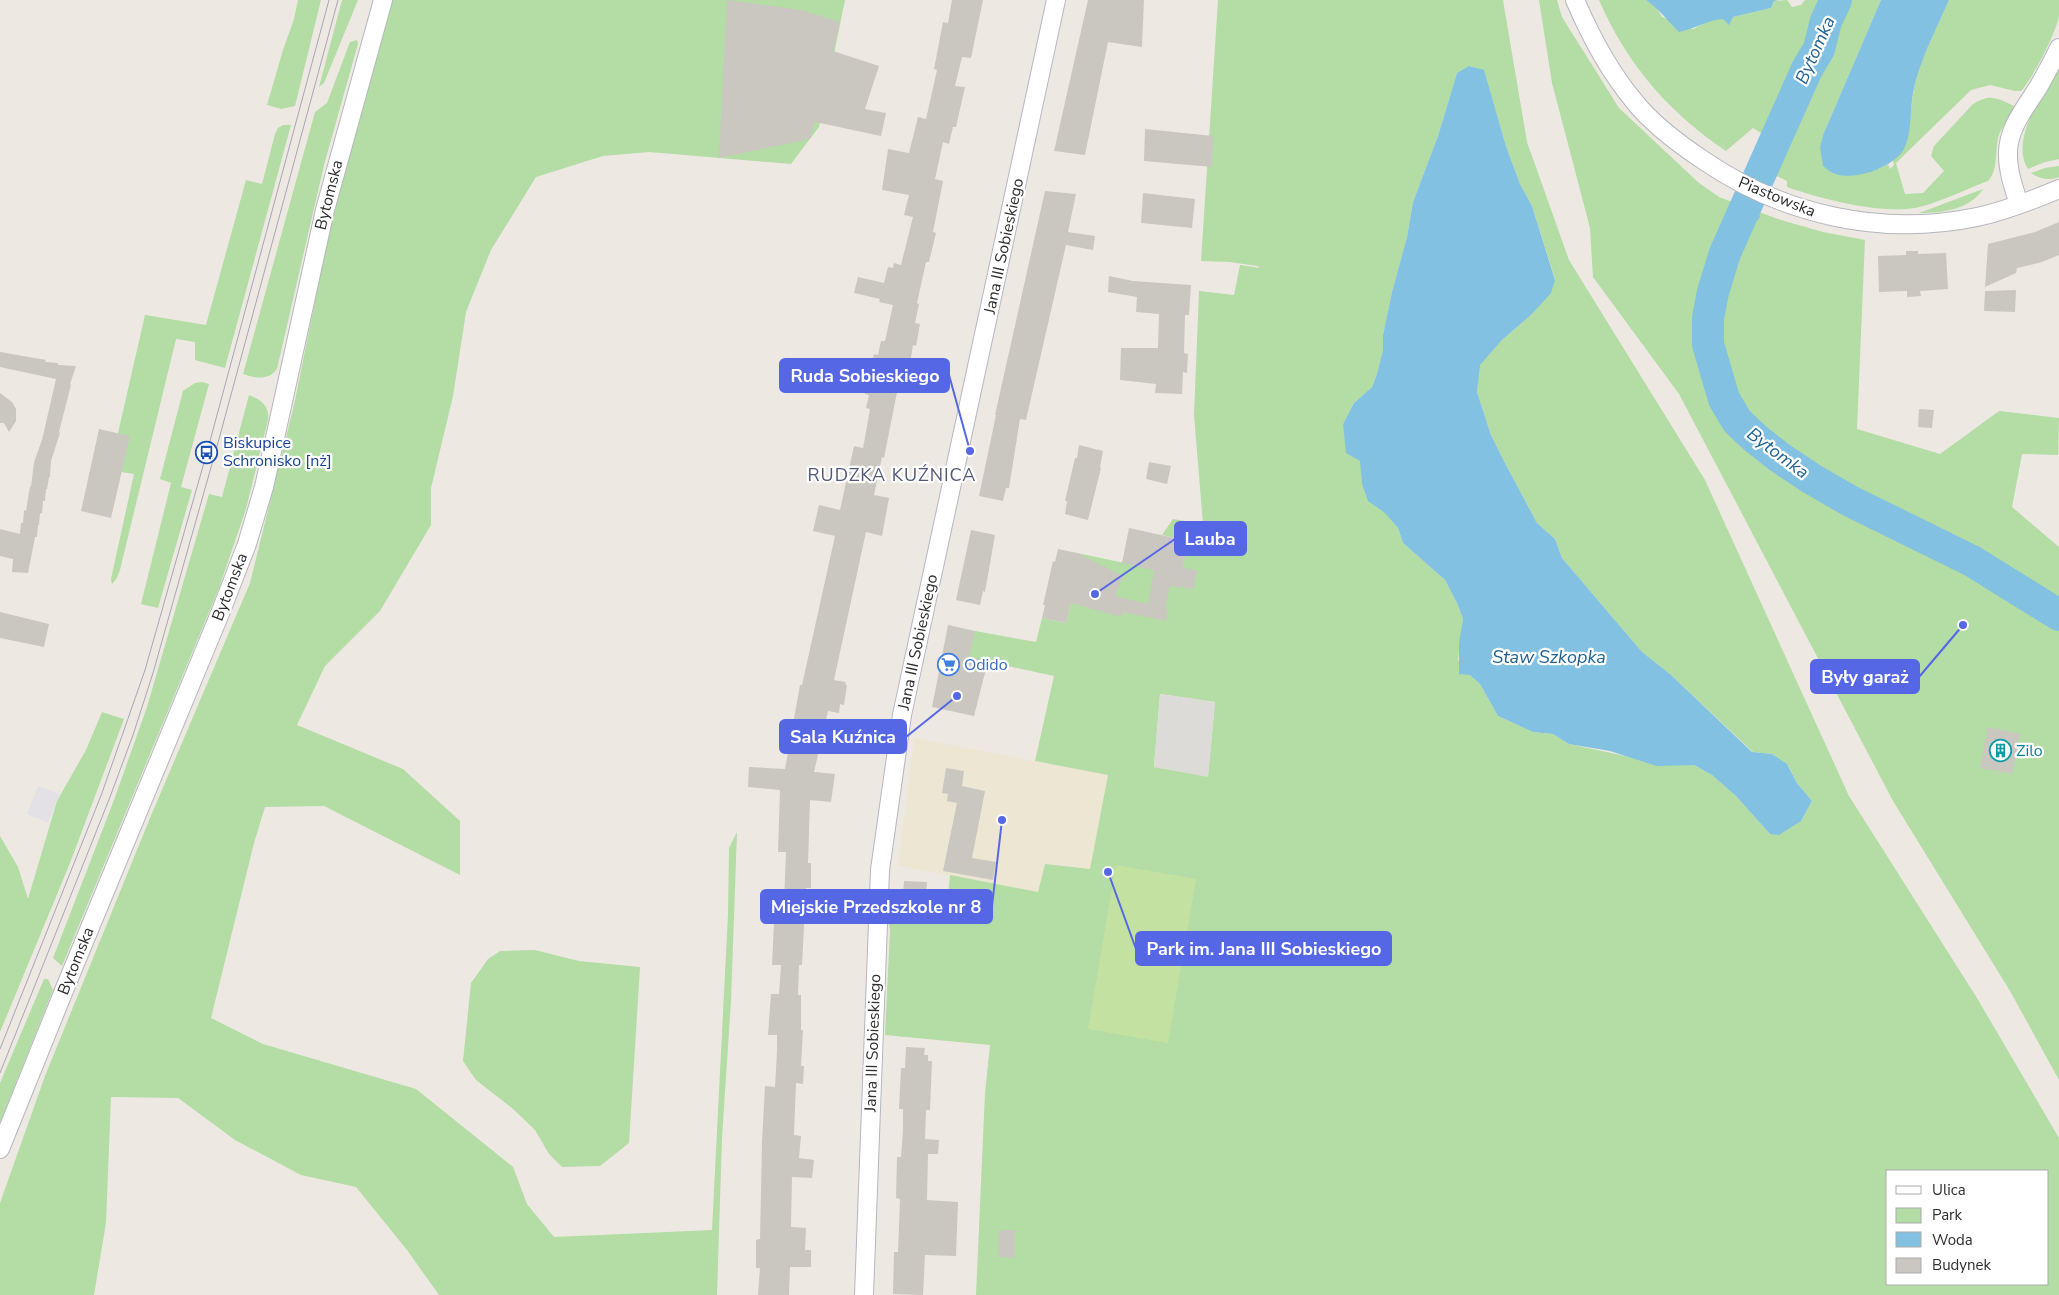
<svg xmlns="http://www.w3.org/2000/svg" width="2059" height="1295" viewBox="0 0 2059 1295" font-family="'Nunito Sans',sans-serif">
<rect width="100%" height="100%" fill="#ede9e2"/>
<path fill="#e3e1e6" d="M38 786 60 794 48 823 27 814Z"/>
<path fill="#ece6d3" d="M914 738 1108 775 1090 870 1045 864 1038 892 898 866Z"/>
<path fill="#b4dca5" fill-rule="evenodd" d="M298 0H321L295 106 281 109 267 105 283 50 294 19Z
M342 0H358L324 83 319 87Z
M393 0H845L819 127 791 164 649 152 603 156 536 177 491 250 466 312 453 396 431 488V525L380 611 325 666 297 725 403 769 460 821V875L324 806 265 807 254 843 211 1018 263 1044 416 1089 513 1167 527 1204 554 1237 712 1230 728 914 729 848 737 832 731 1001 722 1138 717 1295H439L407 1250 356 1187 301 1175 235 1140 178 1098 111 1097 106 1223 94 1295H0V1203L45 1076 150 818 250 583 294 405 337 193Z
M1218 0H1503L1527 142 1569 260 1705 480 1849 796 1977 998 2059 1138V1295H976L985 1093 990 1045 885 1035 890 930 886 908 946 916 950 875 1038 892 1045 864 1090 869 1108 775 1035 761 1054 676 967 657 975 631 1036 642 1042 618 1066 623 1082 554 1181 575 1188 541 1162 535 1173 519 1203 524 1194 415 1199 291 1234 295 1240 265 1260 268 1257 266 1230 262 1201 261ZM1470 66 1484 71 1506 146 1520 184 1532 206 1555 279 1531 315 1502 340 1479 365 1477 392 1491 435 1506 465 1537 523 1555 539 1562 558 1642 652 1670 674 1753 752 1772 754 1788 765 1797 783 1812 801 1801 821 1770 834 1736 796 1712 775 1694 765 1630 757 1569 744 1553 734 1533 732 1498 716 1480 684 1470 675 1458 660 1463 619 1457 603 1445 580 1403 543 1398 528 1362 484 1361 461 1343 424 1354 403 1372 387 1377 374 1383 350V335L1392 292 1407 237 1413 202 1438 136 1457 73ZM1160 694 1215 702 1208 776 1154 767ZM1888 1171H2048V1284H1888Z
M1539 0H1557L1562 17 1619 108 1699 183 1719 197 1781 220 1823 232 1865 240 1857 429 1940 454 1999 411 2059 418 2058 455 2022 454 2012 507 2059 547V1080L2010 991 1893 801 1679 394 1593 277 1590 228 1552 83Z
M1599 0H1646L1656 7 1662 17 1693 29 1710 20 1733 17 1771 8 1774 1 1787 0 1792 7 1801 5 1805 0H1831L1769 138 1753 128 1726 151C1669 113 1626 63 1599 0Z
M1841 0H1881L1823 135 1820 147 1879 169 1888 164 1890 169 1894 165 1893 160C1912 145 1909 118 1913 95 1918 62 1936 30 1949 0H2059C2059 5 2059 11 2059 16 2056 33 2033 78 2021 91H2015L1990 85 1971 90 1896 163 1905 194 1923 193 1944 171 1931 156 1934 146 1972 105C1989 93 1997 98 2014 106 2012 118 2001 126 1998 138 1995 152 1998 171 1988 181 1967 189 1936 204 1915 208 1880 214 1821 199 1787 187V181L1771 173 1772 163 1811 71 1823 51 1831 21Z
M357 40 358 44 324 165 277 369C268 381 255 378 243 374L315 112 327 103 350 42Z
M2059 67V159L2045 162 2028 169C2009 139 2044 93 2059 67Z
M283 125H291L225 368 195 360V342L176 339 120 570 117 578 112 584 111 579 134 474 122 472 118 433 145 315 206 325 246 180 262 184 275 134 278 128Z
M2059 166V177C2049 181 2040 179 2031 173L2045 168Z
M1983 189C1970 210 1941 213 1919 213Z
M202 382 209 384 181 487 192 490 158 608 141 604 171 483 160 479 183 391 195 383Z
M249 395C261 400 270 406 268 420L246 509 219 588 62 966 53 958 114 800 147 707 209 494 222 497Z
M102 712 124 719 70 863 0 1032V836L18 867 28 899 57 801 86 750Z
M535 950 579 961 640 967 629 1143 600 1166 562 1167 549 1154 535 1130 512 1108 476 1080 463 1061 471 983 488 959 500 951Z
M44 979H48L53 990 0 1123V1083Z"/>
<path fill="#c3e2a2" d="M1116 865 1196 879 1168 1043 1088 1029Z"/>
<path fill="#dddbd8" d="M1160 694 1215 702 1208 777 1154 767Z"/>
<path fill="#82c1e1" d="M1646 0H1779L1774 1 1771 8 1733 17 1729 25 1723 19C1707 20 1695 29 1679 32 1668 21 1659 9 1646 0Z
M1881 0H1949C1936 30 1919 61 1913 93 1910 110 1912 133 1904 149 1894 167 1855 181 1836 174 1831 173 1827 169 1823 166L1820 147 1823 135Z
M1469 66 1484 70 1506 146 1520 184 1532 206 1555 280 1551 293 1531 315 1502 340 1480 365 1477 392 1491 435 1506 465 1537 523 1555 539 1562 558 1642 652 1670 674 1752 752 1772 754 1787 764 1797 783 1812 801 1801 821 1779 835 1770 834 1736 796 1712 775 1694 765 1657 766 1610 751 1569 744 1553 734 1533 732 1498 716 1480 684 1470 675 1459 674V643L1463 619 1457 603 1445 580 1403 543 1398 528 1385 513 1368 501 1362 484 1360 461 1346 453 1343 424 1354 403 1372 387 1377 374 1383 350V335L1392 292 1407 237 1413 202 1438 136 1457 73Z"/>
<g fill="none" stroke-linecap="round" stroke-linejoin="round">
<path stroke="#82c1e1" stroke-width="5.5" d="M1743 211 1757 217"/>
<path stroke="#82c1e1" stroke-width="32" d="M1836 0 1826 21 1819 49 1807 69 1725 253 1713 292 1708 318V344L1724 399 1737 421 1755 438 1779 457 1812 479 1852 502 1972 561 2059 615"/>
</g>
<path fill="#c9c7c0" d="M727 0 801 10 840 22 833 51 879 66 865 109 886 113 881 136 815 122 810 139 719 158Z
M952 0H983L971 58 962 57 955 86 965 87 956 127H953L949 144 943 142 935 179 943 181 933 232 936 233 929 262H926L917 303 919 304 915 323 920 324 916 346 913 345 910 364 903 362 884 458 882 457 874 495 889 498 882 536 866 532 834 680 846 682 845 684 847 685 844 705 840 704 839 713 828 711 814 772 835 774 831 802 810 800 808 863H811V888H806L802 965H799L798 995H801V1030H803L801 1066H804L803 1084 796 1083 794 1135 801 1136 799 1158 814 1160 812 1178 792 1177 791 1227 806 1228 805 1250H811V1267H790L789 1295H758L760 1268H756V1240L760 1239 762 1142 765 1086 775 1087 777 1051V1035H768L771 994H779L781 965H772L775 902 784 903 786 852H778L780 790 748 787 749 767 785 769 800 685H802L835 536 813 531 819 505 840 510 854 446 863 448 866 432 870 409 866 408 869 395 865 394 874 354 878 355 881 341H885L893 305 879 302 880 299 854 293 858 277 884 283 888 267 893 268 894 263 901 265 913 217 904 215 909 195 882 190 888 149 909 153 918 117 926 119 937 70 934 69 943 22 948 23Z
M1088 0H1144L1142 47 1108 42 1085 155 1054 151Z
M1145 129 1213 136 1212 167 1144 161Z
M1045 191 1076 194 1068 232 1095 236 1093 250 1066 245 1026 420 1020 419 1009 488H1006L1003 501 979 496 996 415H995Z
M1143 193 1195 199 1192 228 1141 223Z
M2059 222V255L2042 262 2017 268 2016 273 1985 287 1988 244 2035 232Z
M1906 251H1918V254L1946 253 1948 289 1920 291 1921 296 1907 297V291L1879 292 1878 256 1906 255Z
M1109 276 1133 281 1191 285 1189 315H1185L1184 353 1188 354 1187 373 1183 372 1182 394 1155 393 1156 384 1120 380 1121 348H1158L1159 314 1136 312 1137 297 1108 292Z
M2016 290 2015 312 1984 311 1985 291Z
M0 352 46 360 45 362 58 363V365L76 366 70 384 71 385 59 432 60 433 51 461 50 477H49L47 489H46L45 501H43L42 514 40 513 39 525H38L37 537H35L28 573 12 572 13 559 0 556V529L20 534 21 523H23L24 510 26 511 30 486 31 487 34 462 42 440 56 379 0 367Z
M0 393 12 402 16 409V421L9 432 4 423H0Z
M1919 409 1934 410 1932 428 1918 427Z
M99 429 130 436 111 518 81 511Z
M1079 445 1103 451 1100 467 1101 468 1088 520 1065 514 1067 501H1065L1075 458H1077Z
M1149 462 1171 466 1167 484 1146 479Z
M1129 528 1188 541 1183 567 1197 571 1193 589 1170 586 1165 609H1168L1166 621 1123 612 1121 617 1071 603 1066 623 1042 618 1045 605H1043L1053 561 1055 562 1058 549 1082 554 1081 555 1123 576 1115 596 1148 604 1154 570 1122 563Z
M971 530 995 535 985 592 983 591 980 605 956 600Z
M0 612 49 624 44 647 0 638Z
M948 625 975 631 969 657 988 661 974 716 932 707Z
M1988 727 2020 734 2012 774 1980 768Z
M946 768 964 771 962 786 985 791 972 858 996 862 993 880 943 871 957 803 947 801 948 794 942 793Z
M904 881 927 882 925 909 902 908Z
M906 1047 925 1048 924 1055H928V1061H932L930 1110H926L925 1139 939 1140 938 1154H928L927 1200 958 1202 956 1256 925 1255 923 1295 893 1294 894 1252H898L900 1199 896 1198 897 1157H901L903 1130V1109H899L901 1068H905Z
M999 1230H1015L1014 1258 998 1257Z"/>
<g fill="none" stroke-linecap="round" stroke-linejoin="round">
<defs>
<path id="minor" d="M1575 0C1590 35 1609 71 1634 101 1652 124 1679 144 1703 160 1783 215 1881 237 1977 217 2005 211 2033 200 2059 189
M2019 204C2014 189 2008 172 2008 155 2007 129 2026 107 2039 86 2046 73 2053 61 2059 48
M0 1149 67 983 221 611 247 544 264 487 275 438 325 210 383 0
M864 1295 880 870 902 715 1056 0"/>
</defs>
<use href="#minor" stroke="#b5b6bf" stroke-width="20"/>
<use href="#minor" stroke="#fff" stroke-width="18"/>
<path stroke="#a5a6b5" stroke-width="1" d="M0 1049 102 793 145 670 207 452 329 0
M0 1073 110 797 133 735 153 673 219 439 338 0"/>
</g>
<defs>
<symbol id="bus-ring" viewBox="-11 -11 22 22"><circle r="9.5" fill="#fff" stroke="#1a4fb4" stroke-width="1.5"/><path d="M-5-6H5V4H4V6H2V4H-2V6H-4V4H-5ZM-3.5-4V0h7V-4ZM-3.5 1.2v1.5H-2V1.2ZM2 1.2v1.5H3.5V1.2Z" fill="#1a4fb4"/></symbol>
<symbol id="supermarket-ring" viewBox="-11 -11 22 22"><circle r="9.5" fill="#fff" stroke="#3f7fe0" stroke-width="1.5"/><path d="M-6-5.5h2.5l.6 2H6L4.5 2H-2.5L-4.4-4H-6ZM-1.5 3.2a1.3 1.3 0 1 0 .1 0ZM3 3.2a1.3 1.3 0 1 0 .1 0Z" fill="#3f7fe0"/></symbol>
<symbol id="building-ring" viewBox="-11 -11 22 22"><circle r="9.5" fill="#fff" stroke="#0f9aa8" stroke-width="1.5"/><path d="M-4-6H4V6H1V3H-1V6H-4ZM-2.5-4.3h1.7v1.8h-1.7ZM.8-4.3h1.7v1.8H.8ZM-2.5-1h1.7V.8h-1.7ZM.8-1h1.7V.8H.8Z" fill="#0f9aa8"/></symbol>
</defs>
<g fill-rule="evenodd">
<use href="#bus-ring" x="194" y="440" width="25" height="25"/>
<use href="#supermarket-ring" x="936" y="652" width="25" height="25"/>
<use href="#building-ring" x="1988" y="738" width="25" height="25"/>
</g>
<g text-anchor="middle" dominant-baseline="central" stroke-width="4.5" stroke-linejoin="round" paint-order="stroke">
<g font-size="16" fill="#2d2d2d" stroke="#fff">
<text transform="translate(329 195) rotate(-76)">Bytomska</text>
<text transform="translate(1777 197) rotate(22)">Piastowska</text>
<text transform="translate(1004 246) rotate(-78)">Jana III Sobieskiego</text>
<text transform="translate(230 587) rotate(-69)">Bytomska</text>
<text transform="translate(918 642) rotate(-78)">Jana III Sobieskiego</text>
<text transform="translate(76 961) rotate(-68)">Bytomska</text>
<text transform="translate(873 1043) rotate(-88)">Jana III Sobieskiego</text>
</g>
<g font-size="16" fill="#164399" stroke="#fff" text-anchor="start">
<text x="223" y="443">Biskupice<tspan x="223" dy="18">Schronisko [nż]</tspan></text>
</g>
<g font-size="16" fill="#366cbe" stroke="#fff" text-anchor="start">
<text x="964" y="665">Odido</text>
</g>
<g font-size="16" fill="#0d838f" stroke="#fff" text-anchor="start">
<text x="2016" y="751">Zilo</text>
</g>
<g font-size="18" font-style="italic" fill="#1e6190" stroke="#fff">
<text transform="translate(1815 50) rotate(-66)">Bytomka</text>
<text transform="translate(1778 453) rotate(37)">Bytomka</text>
<text x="1549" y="657">Staw Szkopka</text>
</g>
<g font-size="18" letter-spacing="1" fill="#525779" stroke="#fff">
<text x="892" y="475">RUDZKA KUŹNICA</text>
</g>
</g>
<path fill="none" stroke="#5667e5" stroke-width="2" d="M970 451L949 375M1095 594L1175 539M1963 625L1919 677M957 696L906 737M1002 820L992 906M1108 872L1136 949"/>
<g fill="#5667e5" stroke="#fff" stroke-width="2">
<circle cx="970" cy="451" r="5"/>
<circle cx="1095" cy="594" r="5"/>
<circle cx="1963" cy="625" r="5"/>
<circle cx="957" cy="696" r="5"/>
<circle cx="1002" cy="820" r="5"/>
<circle cx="1108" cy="872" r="5"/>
</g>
<g fill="#5667e5" stroke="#5667e5" stroke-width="2">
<rect x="780" y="359" width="169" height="33" rx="5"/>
<rect x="1175" y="522" width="71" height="33" rx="5"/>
<rect x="1811" y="660" width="108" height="33" rx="5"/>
<rect x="780" y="720" width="126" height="33" rx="5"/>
<rect x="761" y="890" width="231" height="33" rx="5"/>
<rect x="1136" y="932" width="255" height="33" rx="5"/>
</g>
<g font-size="18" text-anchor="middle" font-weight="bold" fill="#fff">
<text x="865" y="382">Ruda Sobieskiego</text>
<text x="1210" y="545">Lauba</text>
<text x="1865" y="683">Były garaż</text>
<text x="843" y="743">Sala Kuźnica</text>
<text x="876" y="913">Miejskie Przedszkole nr 8</text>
<text x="1264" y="955">Park im. Jana III Sobieskiego</text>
</g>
<rect x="1886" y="1170" width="162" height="115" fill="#ffffff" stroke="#ababab"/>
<rect x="1896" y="1186" width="25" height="8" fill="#ffffff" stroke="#ababab"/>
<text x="1932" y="1195" font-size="15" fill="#2d2d2d">Ulica</text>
<rect x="1896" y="1208" width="25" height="15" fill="#b4dca5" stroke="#ababab"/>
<text x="1932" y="1220" font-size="15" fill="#2d2d2d">Park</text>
<rect x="1896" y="1232" width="25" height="15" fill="#82c1e1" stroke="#ababab"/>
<text x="1932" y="1245" font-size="15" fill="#2d2d2d">Woda</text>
<rect x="1896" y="1258" width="25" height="15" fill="#c9c7c0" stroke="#ababab"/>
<text x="1932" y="1270" font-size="15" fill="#2d2d2d">Budynek</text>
</svg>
